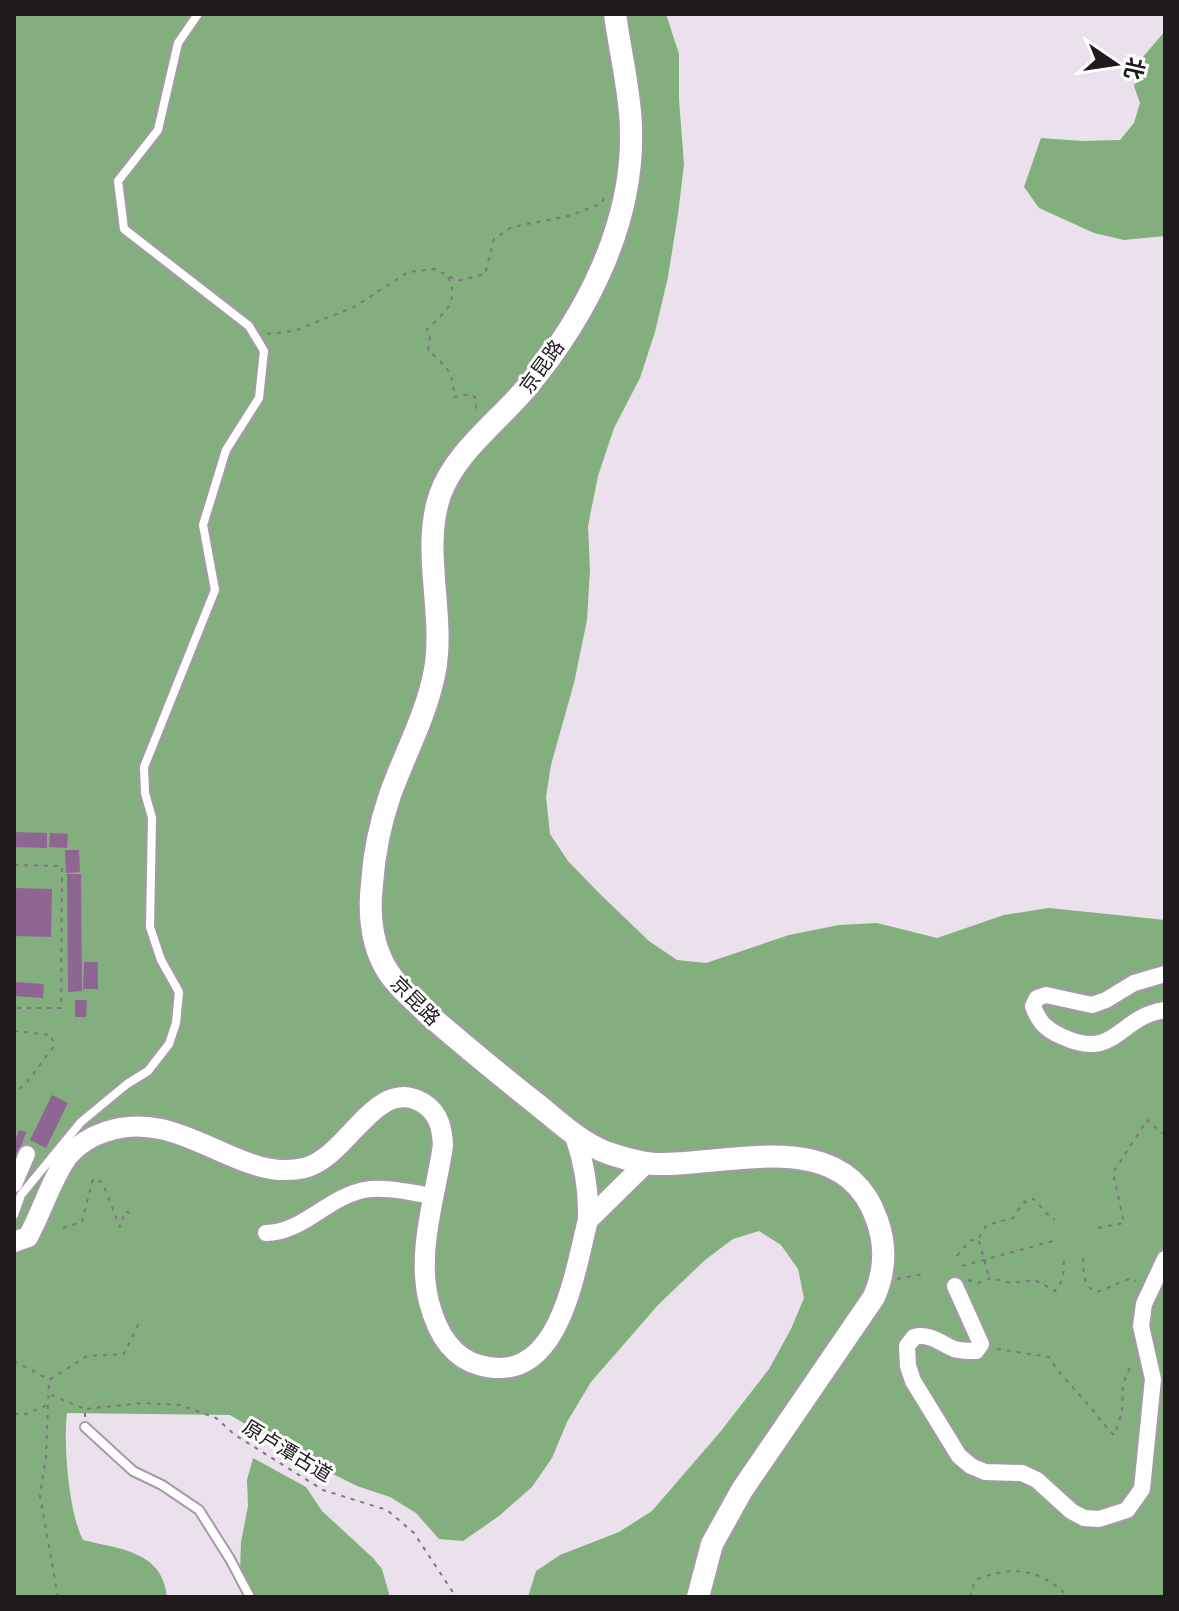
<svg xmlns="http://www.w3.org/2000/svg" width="1179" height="1611" viewBox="0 0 1179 1611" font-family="Barlow,'Noto Sans SC',sans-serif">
<rect width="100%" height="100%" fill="#ebe1ec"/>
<path fill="#82af7d" d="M14 14H666L679 54V100L684 164 678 214 668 277 655 332 640 378 614 428 598 476 588 526 590 570 587 620 574 683 551 765 546 797 550 834 568 861 602 896 649 941 677 960 706 963 789 935 839 925 877 923 937 938 1004 915 1049 908 1165 920V1597H528L536 1571 560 1555 619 1532 652 1511 721 1431 769 1369 791 1329 804 1298 798 1269 781 1245 759 1231 733 1239 705 1260 658 1305 591 1382 567 1422 552 1458 532 1487 499 1516 463 1541 439 1539 416 1513 390 1497 357 1486 315 1465 230 1415 67 1413C63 1443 69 1514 83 1540 119 1549 163 1551 167 1597H14Z
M1165 31V236L1124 240 1094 233 1039 208 1024 187 1041 138 1082 141 1120 140 1134 123 1140 103 1134 86 1143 57Z
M253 1458 306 1487 322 1511 373 1558 382 1569 390 1597H246L240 1573 241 1542 248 1506 247 1480Z"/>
<path fill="#8f6594" d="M14 832 47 833V848L14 847Z
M50 833 68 834 67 848 49 847Z
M65 850H79L80 872 66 873Z
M67 874H81L82 991 68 992Z
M14 888 52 889 51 937 14 936Z
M84 962H98V989H83Z
M15 982 44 984 43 998 15 996Z
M75 1000H87L86 1017H75Z
M52 1095 68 1103 46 1148 30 1140Z
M19 1130 26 1132 17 1159 14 1158V1144Z"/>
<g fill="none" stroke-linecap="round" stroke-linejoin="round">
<defs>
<path id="service" d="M14 1215 21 1195 81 1122 127 1084 148 1071 169 1044 176 1023 179 992 161 960 150 927 152 818 145 793 144 767 215 590 203 525 226 450 259 398 264 351 249 326 124 229 118 181 158 130 178 43 198 14
M85 1427 133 1471 162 1485 199 1510 230 1559 250 1597"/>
<path id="minor" d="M1165 974 1134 983 1106 1000 1092 1005 1046 995 1037 998 1033 1006C1039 1023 1047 1030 1063 1037 1117 1061 1117 1017 1165 1010
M14 1184 27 1154
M266 1233C302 1233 328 1197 364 1190 386 1186 412 1193 434 1196
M955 1286 981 1344 976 1351C969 1351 961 1351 954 1349 940 1343 930 1333 914 1337L907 1346 908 1366 913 1381 959 1456 971 1466 985 1472 1022 1473 1037 1480 1071 1511 1084 1518 1099 1519 1127 1510 1142 1489 1153 1379 1141 1326 1144 1304 1165 1259"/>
<path id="tertiary" d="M575 1136C585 1165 589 1190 588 1220L646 1163
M14 1242 28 1237C42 1212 52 1177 69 1155 78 1145 92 1136 105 1132 180 1105 238 1184 304 1168 348 1158 376 1074 423 1103 439 1113 442 1128 443 1145 436 1195 416 1251 429 1302 436 1329 450 1357 479 1365 560 1388 574 1273 588 1220"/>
<path id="secondary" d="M615 14C620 52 630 90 631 128 634 223 587 315 527 387 499 421 455 452 440 495 421 550 445 613 435 670 427 714 405 753 390 795 380 824 374 854 372 884 369 909 371 938 382 961 392 983 413 999 430 1016 465 1046 501 1076 538 1105 560 1123 581 1143 608 1153 623 1158 639 1163 655 1164 730 1166 844 1124 877 1220 886 1245 885 1272 874 1297L742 1490 712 1544 698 1597"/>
</defs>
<use href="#service" stroke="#a49ba5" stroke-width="12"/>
<use href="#minor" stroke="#a49ba5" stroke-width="20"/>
<use href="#tertiary" stroke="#a49ba5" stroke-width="24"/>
<use href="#secondary" stroke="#a49ba5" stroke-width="26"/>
<path stroke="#7d767e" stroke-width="2" stroke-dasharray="4 6" stroke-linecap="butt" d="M448 277C460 301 444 314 427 329L430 336 428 351C446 365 454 373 454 397L470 394 475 397 477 412
M267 334 294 331 354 307 408 272 435 269 458 281 485 274 494 239 512 227 568 216 601 204 607 192
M14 865 62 866 61 1008H14
M14 1031 51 1035 54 1046 25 1085 14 1092
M63 1228 82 1222 93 1179 102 1182 120 1227 125 1211 132 1214
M1098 1228 1124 1223 1113 1173 1147 1120 1165 1135
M979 1241 989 1277
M957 1256 969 1241 978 1239 987 1225 1013 1218C1037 1180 1033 1207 1055 1220
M1083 1258C1084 1271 1082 1287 1097 1292L1129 1279 1136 1281
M962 1266 1053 1241
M897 1279 923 1274
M968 1280 978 1283 991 1278 1011 1283 1035 1280 1055 1291C1064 1282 1065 1267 1063 1256
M997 1349 1049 1357C1060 1376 1076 1389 1089 1406 1098 1416 1104 1425 1114 1435L1122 1413 1123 1384 1129 1369 1135 1370
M14 1361 48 1379
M51 1395 85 1409
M14 1414H26L47 1405
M85 1417V1409L142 1403 180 1405 216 1418 235 1435 323 1490 387 1510 414 1533 456 1597
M58 1597 40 1496 46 1456 49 1380 87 1356 124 1354 140 1321
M970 1597 975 1580C1013 1565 1039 1568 1069 1597"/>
<use href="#service" stroke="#fff" stroke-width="8"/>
<use href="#minor" stroke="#fff" stroke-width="16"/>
<use href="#tertiary" stroke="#fff" stroke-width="20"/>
<use href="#secondary" stroke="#fff" stroke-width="22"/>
</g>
<g text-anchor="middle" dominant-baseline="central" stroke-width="6" stroke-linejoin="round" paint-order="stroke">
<g font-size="20" fill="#1e1a1e" stroke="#fff">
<text transform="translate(541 366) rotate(-54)">京昆路</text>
<text transform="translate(416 1000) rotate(45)">京昆路</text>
<text transform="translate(288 1450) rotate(31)">原卢潭古道</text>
</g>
</g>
<rect width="1179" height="1611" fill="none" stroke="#1e1a1e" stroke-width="32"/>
<g transform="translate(1115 64) rotate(103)" stroke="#ffffff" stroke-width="6" paint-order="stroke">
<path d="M0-6L14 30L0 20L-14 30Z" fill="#1e1a1e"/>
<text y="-12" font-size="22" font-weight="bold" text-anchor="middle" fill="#1e1a1e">北</text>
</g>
</svg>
